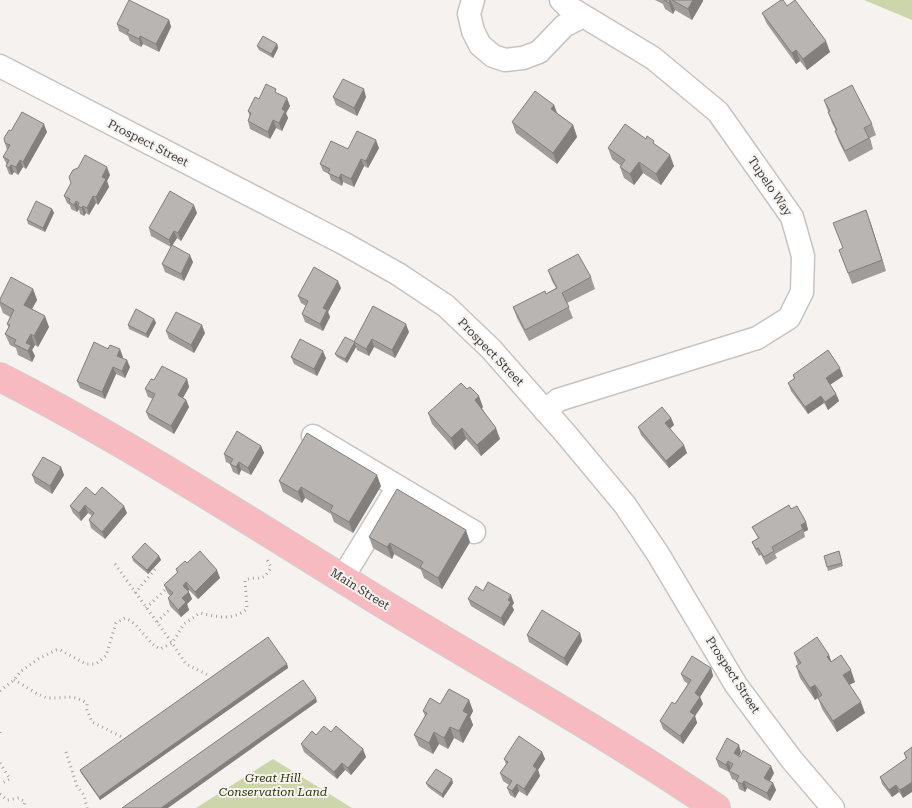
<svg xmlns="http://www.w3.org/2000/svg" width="912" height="808" viewBox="0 0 912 808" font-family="'Roboto Serif',serif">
<rect width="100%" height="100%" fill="#f6f2ef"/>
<path fill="#cdd6ab" d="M864 0H912V20Z
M273 759 352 808H196Z"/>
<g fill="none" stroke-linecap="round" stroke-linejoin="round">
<defs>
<path id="minor" d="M473 0 469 14 473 31 480 45 493 56 505 60 523 58 539 52 564 26 583 16
M0 66 343 243 398 274 446 306 491 349 565 433 625 505 658 554 736 685 792 760 833 808
M545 411 558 400 757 338 789 318 802 292 803 256 792 217 718 112 653 58 567 6 561 0
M313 436 474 532
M343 577 398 487"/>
<path id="major" d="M0 377C135 446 261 529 390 608 499 674 610 736 716 808"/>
</defs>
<use href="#minor" stroke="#c7c3c1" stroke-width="25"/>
<use href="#major" stroke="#d0d0d0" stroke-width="30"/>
<path stroke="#a6a4a1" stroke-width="3" stroke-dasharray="1 4" stroke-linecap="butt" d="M115 564 172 643 186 664 210 676
M135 593 157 567
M146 608 167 588
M157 622 170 609
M14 680C23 684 41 698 49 698 67 699 69 693 87 703V710L92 722 122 737
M0 691 14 680 20 672 38 659 56 650H60L86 664H96L106 656 116 623 125 618C140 624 146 642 160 649L172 643 184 624 200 613C217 617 232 621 247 609L245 580C259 575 262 584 271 567L267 560
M0 732V733
M66 752 77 786 84 795 87 808
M0 763 10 779 0 784
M0 794 7 800 19 798 25 802 23 808"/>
<use href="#minor" stroke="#fff" stroke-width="22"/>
<use href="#major" stroke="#f7bac0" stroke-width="28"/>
</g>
<path fill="#9f9c9a" d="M655 0H703V1L692 20 675 10 673 14 665 9 663 4Z
M787 6 830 52 807 70 800 61 796 64 767 24 762 13Z
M169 20 171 27 159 52 143 44 141 47 130 41 128 36 119 31 117 24Z
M277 44 278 48 273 58 259 50 257 46Z
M278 94 290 106 286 113 288 118 282 131 276 128 270 139 250 129 248 121 250 117 248 111 259 99Z
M333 97H366L357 116 336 105Z
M824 100 872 124 876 135 870 138 873 149 849 162 839 142 835 131H836L832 123Z
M554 105 557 113 573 125 577 137 557 164 516 133 512 122Z
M11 131 47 132 26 169 23 167 18 175 14 172 12 175 9 174 6 166 7 165 3 157 7 150 5 143Z
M656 146 674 166 661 185 643 173 634 185 624 178 620 167 621 166 612 159 608 148Z
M379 148 368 168 364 166 354 187 343 182 342 186 331 180 329 174 323 171 320 164 348 149Z
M110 175 107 181 109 187 98 205 96 203 89 215 86 213 84 216 80 214 79 209 77 212 71 209 70 205 67 203 64 196 71 183 69 177Z
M52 209 54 213 45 232 28 224 27 220Z
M197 213 181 241 177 238 172 246 193 262 184 281 165 272 162 264 171 247 151 236 149 228Z
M870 221 886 271 852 284 839 250 843 248Z
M548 270 591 277 595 289 567 303 573 318 529 341 517 318 513 307 546 294 556 288 552 281Z
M341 288 328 312 330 317 323 331 305 322 302 314 306 306 301 303 298 296Z
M33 289 37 300 32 309 49 327 38 347 35 345 32 350 35 356 32 362 18 355 16 348 10 345 5 334 9 328 7 324 10 317 3 313 0 305V299Z
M154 319 156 323 148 338 129 329 128 325Z
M166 331 205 333 194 353 169 339Z
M409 332 395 358 374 347 369 356 357 350 356 347 347 363 337 357 335 354 354 342Z
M123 357 122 358 130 367 125 378 116 374 105 399 80 388 77 381Z
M291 357 326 358 317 376 294 364Z
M793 375 843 376 830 385 836 394 839 401 828 410 824 403 808 414 791 391 788 383 794 379Z
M187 379 189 387 183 398 186 400 189 407 174 434 149 419 146 412 153 399 148 397 145 389 154 380Z
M483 407 482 408 500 439 481 456 466 439 455 450 432 424 428 413Z
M671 418 674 425 670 429 687 453 669 468 641 435 638 427Z
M261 446 264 453 251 475 241 470 239 475 233 472 230 464 226 462 224 454Z
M61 467 64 475 52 494 35 483 32 475Z
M279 481 381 486 353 533 334 522 331 514 305 498 302 503 283 492Z
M95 495 127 513 105 539 91 528 89 520 92 516 88 513 81 521 73 513 70 506Z
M791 509 806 522 808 530 804 532 805 537 775 554 777 558 766 565 761 555 759 556 755 549 752 542 758 538 752 527Z
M369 537 470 542 442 589 424 578 421 570 394 554 392 559 373 548Z
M839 551 843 566 828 571 824 556Z
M159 556 161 560 148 574 133 561 132 557Z
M187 563 220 578 198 599 189 590 188 591 192 599 187 604 189 610 181 617 170 606 168 598 170 596 167 592 164 585 177 573 176 569Z
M483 591 514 603 512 606 514 610 504 626 471 606 468 599Z
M580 633 582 641 567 666 529 642 527 635Z
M794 653 829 655 831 662 855 682 849 685 865 713 837 732 822 709 818 698 820 697 815 700 800 678 796 666 798 665Z
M287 664 288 668 100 800 81 773 80 770Z
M711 668 713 676 700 697 703 704 695 716 697 723 683 744 663 729 660 721 675 704 688 684 684 681 681 674Z
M469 700 473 711 470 717 473 725 463 743 454 738 448 749 439 744 433 754 419 746 414 735 425 716 423 711 440 704Z
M331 732 366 757 351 775 345 770 337 779 304 752 301 744 316 735Z
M912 747 903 798 899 792 892 797 882 784 880 777 906 759 904 753Z
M542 752 545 759 538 770 540 776 527 796 519 791 515 798 510 795 507 788 509 785 503 781 500 773 506 764 504 759Z
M741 752 739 756 774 773 770 781 773 783 776 790 770 801 747 788 745 792 739 789 737 781 732 779 729 772 719 767 716 759Z
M426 783H453L443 798 428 787Z"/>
<path fill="#827f7d" d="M670 0 675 10 673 14 669 3Z
M693 0H703V1L692 20 688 9Z
M169 20 171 27 159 52 156 44Z
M140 36 143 44 141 47 139 39Z
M826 41 830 52 807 70 803 59Z
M277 44 278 48 273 58 271 54Z
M796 50 800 61 796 64 792 53Z
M364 89 366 97 357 116 354 108Z
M287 98 290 106 286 113 288 118 282 131 279 123 282 109Z
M554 105 558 116 551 109Z
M273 120 276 128 270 139 268 132Z
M44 124 47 132 26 169 23 162Z
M573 125 577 137 557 164 553 153Z
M376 140 379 148 368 168 366 161Z
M670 155 674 166 661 185 656 174Z
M361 159 364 166 354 187 351 179Z
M20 160 23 167 18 175 16 167Z
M639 162 643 173 634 185 630 174Z
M11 165 14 172 12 175 9 168Z
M107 167 110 175 107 181 109 187 98 205 96 197 102 177Z
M341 174 343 182 342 186 339 178Z
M93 196 96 203 89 215 87 208Z
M76 201 79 209 77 212 74 205Z
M194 205 197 213 181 241 178 233Z
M83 206 86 213 84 216 82 208Z
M52 209 54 213 45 232 43 228Z
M866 210 870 221 886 271 882 260Z
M174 231 177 238 171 247 169 240Z
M190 255 193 262 184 281 181 274Z
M338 281 341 288 328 312 330 317 323 331 320 324 323 308Z
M33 289 37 300 28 316 24 305Z
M45 316 49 327 38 347 34 336Z
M154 319 156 323 148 338 146 334Z
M406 324 409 332 395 358 392 350Z
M202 325 205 333 194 353 191 345Z
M31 334 35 345 32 350 35 356 32 362 28 351 26 343Z
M372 339 374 347 369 356 366 349Z
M354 343 356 347 347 363 345 359Z
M120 349 123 357 120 363 117 356Z
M323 351 326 358 317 376 314 369Z
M127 360 130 367 125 378 122 371Z
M113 367 116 374 105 399 102 392Z
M840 368 843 376 828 386 826 378Z
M187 379 189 387 180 403 178 395Z
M836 394 839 401 828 410 825 402Z
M479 396 483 407 479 411 475 400Z
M821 396 824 403 808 414 805 407Z
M186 400 189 407 174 434 171 426Z
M671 418 674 425 668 430 665 423Z
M462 428 466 439 455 450 451 438Z
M496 428 500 439 481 456 477 445Z
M684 445 687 453 669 468 666 461Z
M261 446 264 453 251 475 248 468Z
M239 462 241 470 239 475 236 467Z
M61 467 64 475 52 494 50 486Z
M377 475 381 486 353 533 349 522Z
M301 487 305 498 302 503 298 492Z
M85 505 88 513 81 521 79 513Z
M124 506 127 513 105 539 102 532Z
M806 522 808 530 804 532 801 525Z
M466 530 470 542 442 589 438 578Z
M390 543 394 554 392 559 387 547Z
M159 556 161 560 148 574 147 570Z
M217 570 220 578 198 599 195 592Z
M186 582 189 590 186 593 183 586Z
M189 592 192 599 187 604 189 610 181 617 178 610 182 598Z
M511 595 514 603 512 606 514 610 504 626 501 618 508 600Z
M580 633 582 641 567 666 564 658Z
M829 655 833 666 827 657Z
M287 664 288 668 100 800 99 797Z
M711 668 713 676 700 697 703 704 695 716 697 723 683 744 680 736 690 712 695 693Z
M851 670 855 682 847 686 843 675Z
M815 685 819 696 815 700 810 688Z
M316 698 317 702 168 808H161Z
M469 700 473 711 470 717 473 725 463 743 459 731 463 711Z
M861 702 865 713 837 732 833 721Z
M450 727 454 738 448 749 444 738Z
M434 732 439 744 433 754 429 743Z
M739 745 741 752 737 761 734 753Z
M363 749 366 757 351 775 348 768Z
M542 752 545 759 538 770 540 776 527 796 524 789 533 766Z
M728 761 731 769 729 772 726 765Z
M342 763 345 770 337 779 334 772Z
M771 766 774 773 767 786 764 778Z
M452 779 453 783 443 798 442 794Z
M744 781 747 788 745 792 742 784Z
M912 782V792L903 798 900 790Z
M773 783 776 790 770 801 767 793Z
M517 784 519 791 515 798 512 791Z
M896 785 899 792 892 797 889 790Z"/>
<path fill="#b9b5b3" stroke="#827f7d" d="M129 0 169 20 156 44 140 36 139 39 127 33 129 30 117 24Z
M664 0H670L669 3Z
M672 0H693L688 9Z
M781 0H783L787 6 795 0 826 41 803 59 796 50 792 53 762 13Z
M263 36 277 44 271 54 257 46Z
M343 79 364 89 354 108 333 97Z
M266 84 276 89 275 92 287 98 282 109 285 111 279 123 273 120 268 132 248 121 251 113 248 111 255 97 259 99Z
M852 85 872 124 864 128 869 138 845 151 835 131 837 130 828 112 830 111 824 100Z
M535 91 554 105 551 109 573 125 553 153 512 122Z
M22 112 44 124 23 162 20 160 16 167 11 165 9 168 6 166 9 160 3 157 10 145 5 143 4 138 9 130 11 131Z
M625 124 646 139 647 136 654 141 653 143 670 155 656 174 639 162 630 174 620 167 625 160 608 148Z
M357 131 376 140 366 161 361 159 351 179 341 174 339 178 328 173 330 169 320 164 331 141 348 149Z
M85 155 107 167 102 177 106 179 96 197 93 196 87 208 83 206 82 208 78 206 79 203 76 201 74 205 69 202 70 199 64 196 71 183 69 177 73 170 78 168Z
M170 191 194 205 178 233 174 231 169 240 149 228Z
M36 201 52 209 43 228 27 220Z
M866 210 882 260 848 273 839 250 843 248 833 223Z
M172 245 190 255 181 274 162 264Z
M578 254 591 277 562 293 569 307 525 330 513 307 545 291 546 294 557 288 548 270Z
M314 267 338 281 323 308 327 310 320 324 302 314 308 301 298 296Z
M11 277 33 289 24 305 45 316 34 336 31 334 26 343 31 345 28 351 14 344 16 340 5 334 10 325 7 324 14 310 0 302V299Z
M373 306 406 324 392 350 372 339 366 349 354 342Z
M136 309 154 319 146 334 128 325Z
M176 312 202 325 191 345 166 331Z
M345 337 355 342 345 359 335 354Z
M300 339 323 351 314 369 291 357Z
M94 342 108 349 110 345 120 349 117 356 127 360 122 371 113 367 102 392 77 381Z
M828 350 840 368 826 378 836 394 825 402 821 396 805 407 788 383 795 378 793 375Z
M162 366 187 379 178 395 186 400 171 426 146 412 155 394 145 389 151 379 154 380Z
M461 383 467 389 470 387 479 396 475 400 496 428 477 445 462 428 451 438 428 413Z
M662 407 671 418 665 423 684 445 666 461 638 427Z
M237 431 261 446 248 468 239 462 236 467 230 464 233 459 224 454Z
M307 433 377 475 349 522 330 511 333 506 301 487 298 492 279 481Z
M43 457 61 467 50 486 32 475Z
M86 487 95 495 102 487 124 506 102 532 89 520 94 513 85 505 79 513 70 506Z
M397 489 466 530 438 578 420 567 423 562 390 543 387 547 369 537Z
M789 505 791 509 797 506 806 522 801 525 803 529 772 547 774 551 764 557 758 548 756 549 752 542 759 538 752 527Z
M145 543 159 556 147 570 132 557Z
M200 551 217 570 195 592 186 582 183 586 189 592 182 598 186 602 178 610 168 598 173 593 164 585 178 572 176 569 185 561 187 563Z
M839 551 842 563 827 567 824 556Z
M488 582 511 595 508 600 511 602 501 618 468 599 476 586 483 591Z
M542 610 580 633 564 658 527 635Z
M268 637 287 664 99 797 80 770Z
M817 637 829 655 827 657 831 662 841 655 851 670 843 675 861 702 833 721 818 698 822 695 815 685 810 688 796 666 801 663 794 653Z
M692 656 711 668 695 693 700 697 690 712 695 715 680 736 660 721 672 702 675 704 691 680 681 674Z
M303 680 316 698 161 808H122Z
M449 689 469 700 463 711 468 714 459 731 450 727 444 738 434 732 429 743 414 735 427 713 423 711 430 698 440 704Z
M324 726 331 732 336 726 363 749 348 768 342 763 334 772 301 744 312 731 316 735Z
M519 736 542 752 533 766 537 769 524 789 517 784 512 791 507 788 512 781 500 773 508 762 504 759Z
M727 738 739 745 734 753 740 757 743 750 771 766 764 778 773 783 767 793 744 781 742 784 736 781 739 776 729 771 733 764 728 761 726 765 716 759Z
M912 747V782L900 790 896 785 889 790 880 777 907 758 904 753Z
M436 769 452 779 442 794 426 783Z"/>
<g text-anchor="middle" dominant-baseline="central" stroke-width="4" stroke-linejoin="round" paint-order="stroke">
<g font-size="12" fill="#3d3c3b" stroke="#f6f2ef">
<text transform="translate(148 143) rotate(27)">Prospect Street</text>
<text transform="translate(770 186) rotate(56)">Tupelo Way</text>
<text transform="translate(491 352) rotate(46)">Prospect Street</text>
<text transform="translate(360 589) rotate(32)">Main Street</text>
<text transform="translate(733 675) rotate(57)">Prospect Street</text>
</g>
<g font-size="12" font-style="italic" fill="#30370b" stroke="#f6f2ef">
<text x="273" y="778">Great Hill<tspan x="273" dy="14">Conservation Land</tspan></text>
</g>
</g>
</svg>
